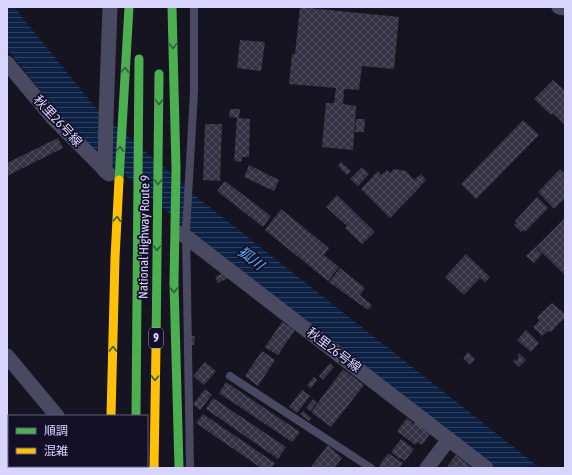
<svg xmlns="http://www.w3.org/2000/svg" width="572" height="475" viewBox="0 0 572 475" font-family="'Asap Condensed','Noto Sans JP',sans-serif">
<defs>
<pattern id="water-rules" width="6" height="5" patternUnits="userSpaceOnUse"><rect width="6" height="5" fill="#0d2144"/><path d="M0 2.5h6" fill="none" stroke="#304060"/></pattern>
<pattern id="building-cross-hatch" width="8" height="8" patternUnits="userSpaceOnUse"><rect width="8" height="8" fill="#343243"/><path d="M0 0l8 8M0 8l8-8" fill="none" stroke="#514f5f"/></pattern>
</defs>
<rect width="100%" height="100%" fill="#161421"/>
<path fill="url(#water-rules)" d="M7 7H14L100 113 187 187 193 194 540 468H494L320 332 217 254 73 131 7 49Z"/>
<path fill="url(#building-cross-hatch)" d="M300 7 399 17 394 69 362 66 359 90 344 89 343 104 356 106 353 150 322 147 326 103H334L336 88 289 84 292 54H295Z
M240 40 265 42 261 71 237 68Z
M553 80 565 91V125L553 113 551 115 534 99Z
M230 109H240L239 118 229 117Z
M237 118 250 119 249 157H242L241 162 234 161Z
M356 119H365L364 132H355Z
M523 120 539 135 476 199 461 184Z
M205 124H222L220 181 203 180Z
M58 138 63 148 7 176V163Z
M341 162 351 171 347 175 338 166Z
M249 165 279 180 274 191 244 177Z
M362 167 369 174 358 186 350 179Z
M394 169 406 171 414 180 421 174 426 180 420 186V187L390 218 361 189 378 171 381 175 387 170 390 173Z
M560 169 565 174V177L563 179 565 181V200L564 199 554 209 538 192Z
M225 181 271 216 263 227 217 191Z
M337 195 375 232 362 244 345 228 347 226 326 207Z
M537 197 548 208 525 232 523 230 521 232 514 225 516 223 515 221Z
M281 209 329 248 324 255 339 267 328 281 265 230Z
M565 218V275L536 247Z
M535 247 542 254 534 263 526 256Z
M466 254 490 277 485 282 480 278 464 295 445 277Z
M340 268 365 288 360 295 372 305 368 310 329 282Z
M223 273 228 278 218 283 215 277Z
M552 303 565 314V317L551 332 548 331 542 336 533 327 539 321 537 317Z
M282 322 295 330 278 355 265 347Z
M526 330 539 343 531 352 517 340Z
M191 336H195L194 345H190Z
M262 351 275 360 258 386 245 376Z
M468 352 475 359 470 365 463 358Z
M519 353 526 360 519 367 513 361 515 359 516 361 519 358 517 356Z
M205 362 216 371 204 385 193 376Z
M330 363 334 367 323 380 319 376Z
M343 369 364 385 331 427 311 412Z
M314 377 317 380 311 388 307 385Z
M226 382 300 432 292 442 219 393Z
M205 389 212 395 200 410 193 404Z
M302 390 310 396 297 413 289 407Z
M213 398 286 447 278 459 206 409Z
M313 399 317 402 310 411 306 408Z
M303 411 311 418 309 421 300 414Z
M203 414 275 463 271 468H261L196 423Z
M407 418 414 424 415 422 430 434 422 445 418 442 415 445 397 431Z
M401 439 414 449 405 461 401 458 400 459 391 452Z
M328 445 342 458 334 468H310Z
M388 453 403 463 399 468H381L379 466Z
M456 455 470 466 468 468H446Z"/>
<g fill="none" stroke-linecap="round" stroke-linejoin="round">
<path stroke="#4a4962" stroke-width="8" d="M230 376 371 468
M190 468 186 231 194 92V7"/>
<path stroke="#4a4962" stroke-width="15" d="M559 7 565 8
M7 63 53 118 109 174
M105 171 106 117 110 7
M181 233 486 468
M7 356 57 416
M427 468 449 439"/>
<path stroke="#4caf50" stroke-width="9" d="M172 7 176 169 174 283 179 468
M119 180 129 7
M156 348 159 74
M136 416 139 59
M107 466V468"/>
<path stroke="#ffc107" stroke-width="9" d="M111 416 115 258 119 180
M135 466V468
M154 468 156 348"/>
</g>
<defs><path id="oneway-chevron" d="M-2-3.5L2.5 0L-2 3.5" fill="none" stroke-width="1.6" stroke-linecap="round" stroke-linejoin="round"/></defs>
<g stroke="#305f3b">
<use href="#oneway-chevron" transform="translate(173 46) rotate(88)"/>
<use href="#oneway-chevron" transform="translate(125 70) rotate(-86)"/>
<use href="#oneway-chevron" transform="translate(159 102) rotate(91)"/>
<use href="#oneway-chevron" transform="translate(120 149) rotate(-87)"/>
<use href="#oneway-chevron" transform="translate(158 182) rotate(91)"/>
<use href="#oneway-chevron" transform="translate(117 219) rotate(-87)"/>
<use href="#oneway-chevron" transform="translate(157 248) rotate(91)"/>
<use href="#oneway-chevron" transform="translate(174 290) rotate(89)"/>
<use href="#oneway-chevron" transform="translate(113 349) rotate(-89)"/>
<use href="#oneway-chevron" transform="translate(155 378) rotate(91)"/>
</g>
<g text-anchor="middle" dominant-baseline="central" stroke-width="3.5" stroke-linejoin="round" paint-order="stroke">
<rect fill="#130f26" stroke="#9e99be" stroke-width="1" x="149" y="328" width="14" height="20" rx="3"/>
<g font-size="12" font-weight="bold" fill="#d9d4ff">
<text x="156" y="338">9</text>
</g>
<g font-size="13" fill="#d9d4ff" stroke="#130f26">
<text transform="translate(58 121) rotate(47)">秋里26号線</text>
<text transform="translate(144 237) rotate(-89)">National Highway Route 9</text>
<text transform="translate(334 350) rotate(37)">秋里26号線</text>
</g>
<g font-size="14" font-style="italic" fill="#62b6ff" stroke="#130f26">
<text transform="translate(251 258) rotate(38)">狐川</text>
</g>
</g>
<rect width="572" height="475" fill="none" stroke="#d9d4ff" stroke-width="16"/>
<rect x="8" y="415" width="140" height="52" fill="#130f26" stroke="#625e7d"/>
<rect x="16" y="428" width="20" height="6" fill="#4caf50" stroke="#625e7d"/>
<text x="44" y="435" font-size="12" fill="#d9d4ff">順調</text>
<rect x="16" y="448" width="20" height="6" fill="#ffc107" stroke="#625e7d"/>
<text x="44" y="455" font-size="12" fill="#d9d4ff">混雑</text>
</svg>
